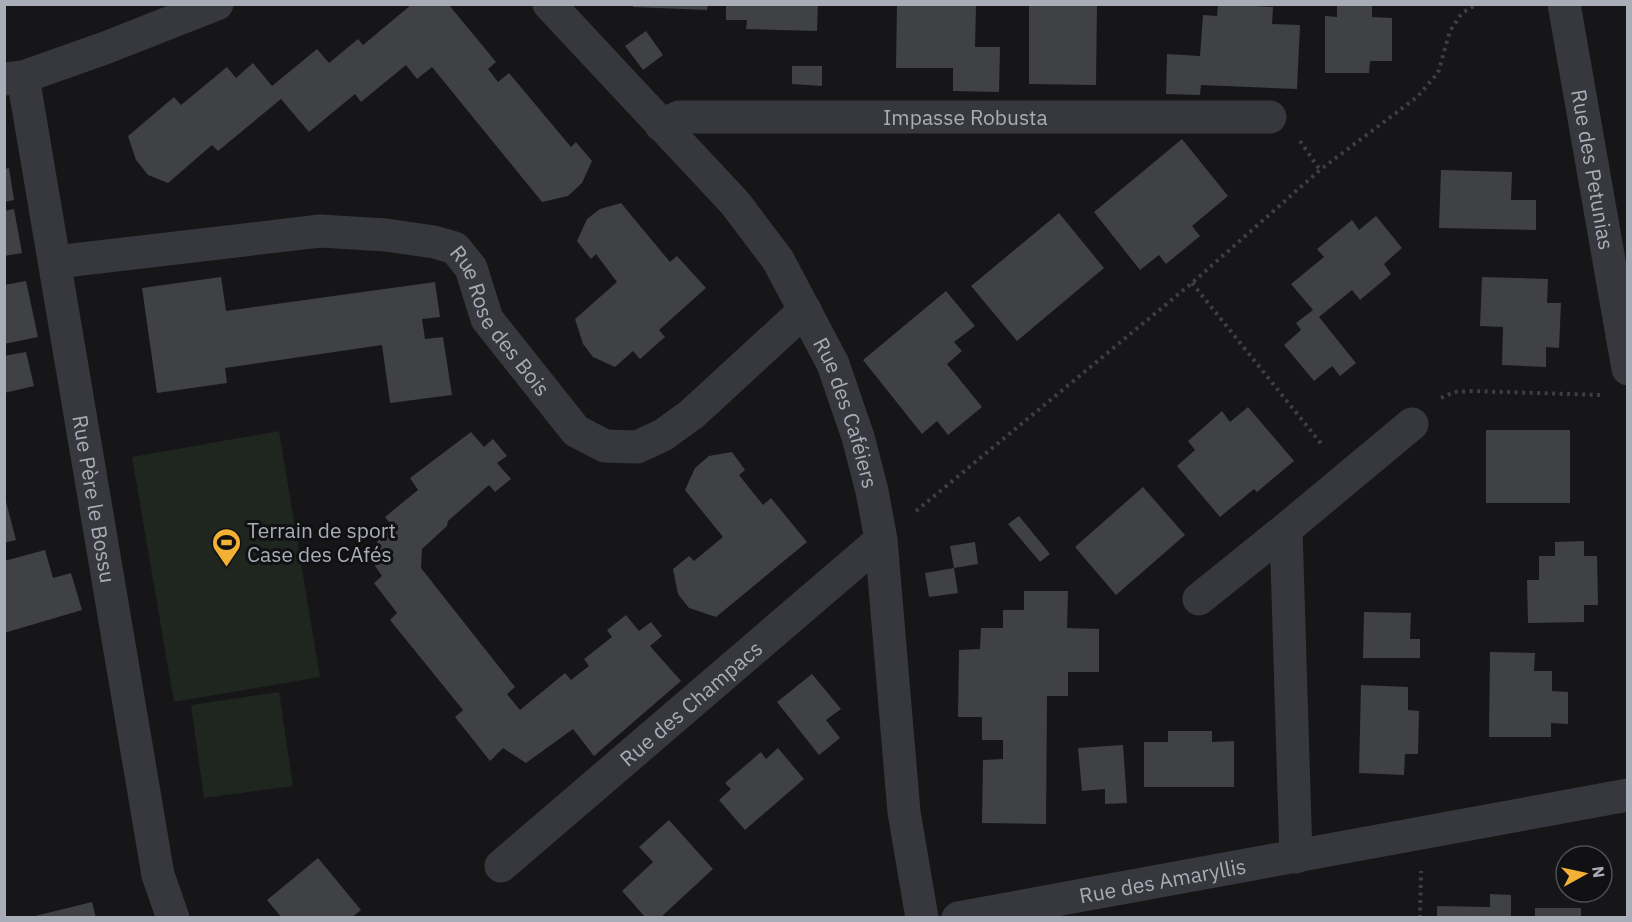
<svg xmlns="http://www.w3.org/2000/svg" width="1632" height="922" viewBox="0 0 1632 922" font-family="'IBM Plex Sans',sans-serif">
<rect width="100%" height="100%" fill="#161618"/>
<path fill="#1e261f" d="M279 431 320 677 174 702 132 457Z
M279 692 293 786 204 798 191 705Z"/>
<path fill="#404145" d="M633 4H708L707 10 633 7Z
M726 4H818L817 31 746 29 747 20H726Z
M1029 4H1097L1096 85 1029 84Z
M1218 4 1273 7 1272 24 1300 25 1297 89 1201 85 1200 95 1166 94 1167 54 1200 56 1203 15 1217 16Z
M1337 4H1372V17L1392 18V61H1370L1369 73H1325V16L1337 17Z
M411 5H449L496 62 488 69 498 82 509 73 571 147 576 142 592 161 582 183 568 196 542 202 432 67 417 79 406 65 361 102 355 94 309 132 281 99 218 151 212 145 168 183 148 175 136 160 128 136 174 97 181 105 227 67 236 78 253 63 272 86 317 49 329 63 358 39 363 45Z
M897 5H976L975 47H1000L999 92 953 91V68H896Z
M646 31 663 55 643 70 625 46Z
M792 66H822V86L792 84Z
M1182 139 1228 196 1192 226 1200 236 1166 264 1159 255 1140 270 1094 212Z
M9 168 14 200 4 202V169Z
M1441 170 1512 172 1511 200H1536V230L1439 228Z
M621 203 670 262 677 256 706 288 659 330 665 337 640 359 633 351 615 367 593 357 583 344 575 319 617 282 596 254 591 259 577 241 587 219 600 209Z
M14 209 22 253 4 256V211Z
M1059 213 1104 268 1017 341 971 286Z
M1376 216 1402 248 1384 264 1391 274 1360 300 1352 290 1319 317 1356 363 1340 376 1332 366 1314 381 1284 345 1301 330 1296 323 1313 310 1291 284 1324 257 1317 249 1352 220 1359 230Z
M221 277 226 311 435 282 440 317 422 319 425 339 443 337 452 395 390 403 382 345 225 368 227 383 157 393 142 288Z
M1482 277 1548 279 1547 303H1561L1559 348 1546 347V367L1502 365 1503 327 1480 326Z
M26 281 38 337 4 344V285Z
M946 291 975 326 954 342 962 351 947 364 982 407 948 435 937 421 922 434 863 360Z
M26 352 34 386 4 393V356Z
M1248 407 1294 461 1257 492 1254 489 1220 517 1177 466 1195 450 1188 441 1222 411 1230 422Z
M1486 430H1570V503H1486Z
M471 432 484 447 493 439 507 456 497 463 511 479 495 492 489 485 448 521 447 526 422 549 421 568 515 687 507 694 520 710 565 673 571 680 589 666 584 659 612 637 607 630 626 615 639 631 651 622 662 636 650 646 681 681 594 756 573 729 526 763 503 748 490 761 455 717 463 710 390 620 397 613 374 583 382 576 375 566 373 550 382 532 391 525 385 517 418 490 410 478Z
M732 452 745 470 739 475 763 505 771 498 807 542 716 617 689 608 678 594 673 569 689 556 694 561 723 537 685 490 695 468 709 456Z
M1143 487 1185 535 1116 595 1075 547Z
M4 494 16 540 4 543Z
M1019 516 1050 554 1040 562 1008 524Z
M1584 541V556H1597L1598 605H1584V622L1528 623 1527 580H1539V556H1555V542Z
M975 542 978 564 954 568 950 546Z
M45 550 53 578 71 573 82 610 4 633V561Z
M954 568 958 593 929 597 925 573Z
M1024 591H1068L1067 628 1099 629V672H1068V696H1047L1046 824 982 823 983 760 1003 759V740H982V717H958L959 650 980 649 981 628H1003V610H1024Z
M1364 612 1411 613 1410 639H1420V658H1363Z
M1490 652 1535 653 1534 671H1552V691L1568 692V724L1551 723V737H1489Z
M812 674 841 709 826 720 840 738 819 755 777 702Z
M1361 685 1408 687V710L1419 711 1418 754H1405L1404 775 1359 773Z
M1168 731H1212V742L1234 741V787H1144V742H1168Z
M1123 745 1127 803 1105 804V789L1082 791 1078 748Z
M778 748 804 779 745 830 719 800 731 789 725 783 761 752 766 759Z
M669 820 713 869 660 918H646L622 891 653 862 639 847Z
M318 858 361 910 351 918H282L267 900Z
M1490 894 1511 895V918H1437V906L1490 907Z
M92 902 96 918H31V917Z
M1535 908H1581V918H1535Z"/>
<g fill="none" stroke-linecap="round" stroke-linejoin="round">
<path stroke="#3d3f44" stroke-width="4" stroke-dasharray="3 4.5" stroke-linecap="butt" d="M1300 141 1320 170
M1192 283 1323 446
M1441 398 1454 392 1472 391 1600 395
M916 511 1192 283 1320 170 1417 97 1438 73 1450 31 1462 13 1477 4
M1420 918 1421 871"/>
<g stroke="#37383d" stroke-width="33">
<path id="s1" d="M549 4 735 203 778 260 833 364 858 437 872 491 881 540 904 812 922 918"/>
<path id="s2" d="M1564 4 1628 369"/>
<path id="s3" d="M23 77 158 875 173 918"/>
<path d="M4 79 23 77 105 48 217 4"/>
<path id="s4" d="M661 125 679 117H1270"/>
<path id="s5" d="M56 262 320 231 386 235 434 242 455 248 471 268 487 319 576 431 605 446 637 447 663 435 692 414 805 310"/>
<path d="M1199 599 1286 529"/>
<path d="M1296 857 1286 529 1412 424"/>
<path id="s6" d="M501 866 881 540"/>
<path id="s7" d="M958 918 1628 795"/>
</g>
</g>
<defs>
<symbol id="stadium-pin" viewBox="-11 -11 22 30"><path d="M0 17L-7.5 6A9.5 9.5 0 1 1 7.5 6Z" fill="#f2b134" stroke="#111113"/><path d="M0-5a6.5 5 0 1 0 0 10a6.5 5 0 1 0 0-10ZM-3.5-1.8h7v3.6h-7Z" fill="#111"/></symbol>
</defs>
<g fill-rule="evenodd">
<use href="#stadium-pin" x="210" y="526" width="33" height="45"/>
</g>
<g text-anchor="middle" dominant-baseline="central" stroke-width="6" stroke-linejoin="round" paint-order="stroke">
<g font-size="21" fill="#a8adb8" stroke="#111113">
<text stroke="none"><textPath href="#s4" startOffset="306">Impasse Robusta</textPath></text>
<text stroke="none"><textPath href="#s2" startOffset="168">Rue des Petunias</textPath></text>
<text stroke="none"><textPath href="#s5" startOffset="489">Rue Rose des Bois</textPath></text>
<text stroke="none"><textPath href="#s1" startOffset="512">Rue des Caféiers</textPath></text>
<text stroke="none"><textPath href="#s3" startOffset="428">Rue Père le Bossu</textPath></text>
<text stroke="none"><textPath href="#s6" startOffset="250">Rue des Champacs</textPath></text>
<text stroke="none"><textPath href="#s7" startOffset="208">Rue des Amaryllis</textPath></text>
</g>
<g font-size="21" fill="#a8adb8" stroke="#111113" text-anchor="start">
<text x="247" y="530">Terrain de sport<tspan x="247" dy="24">Case des CAfés</tspan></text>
</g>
</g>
<rect width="1632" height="922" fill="none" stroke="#a8adb8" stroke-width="12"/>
<g transform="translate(1584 874) rotate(82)"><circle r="28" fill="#111113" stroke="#4d4f55" stroke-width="1.5"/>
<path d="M0-4.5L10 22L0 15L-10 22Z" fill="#f2b134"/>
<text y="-9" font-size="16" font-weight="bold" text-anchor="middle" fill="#a8adb8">N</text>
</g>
</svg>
